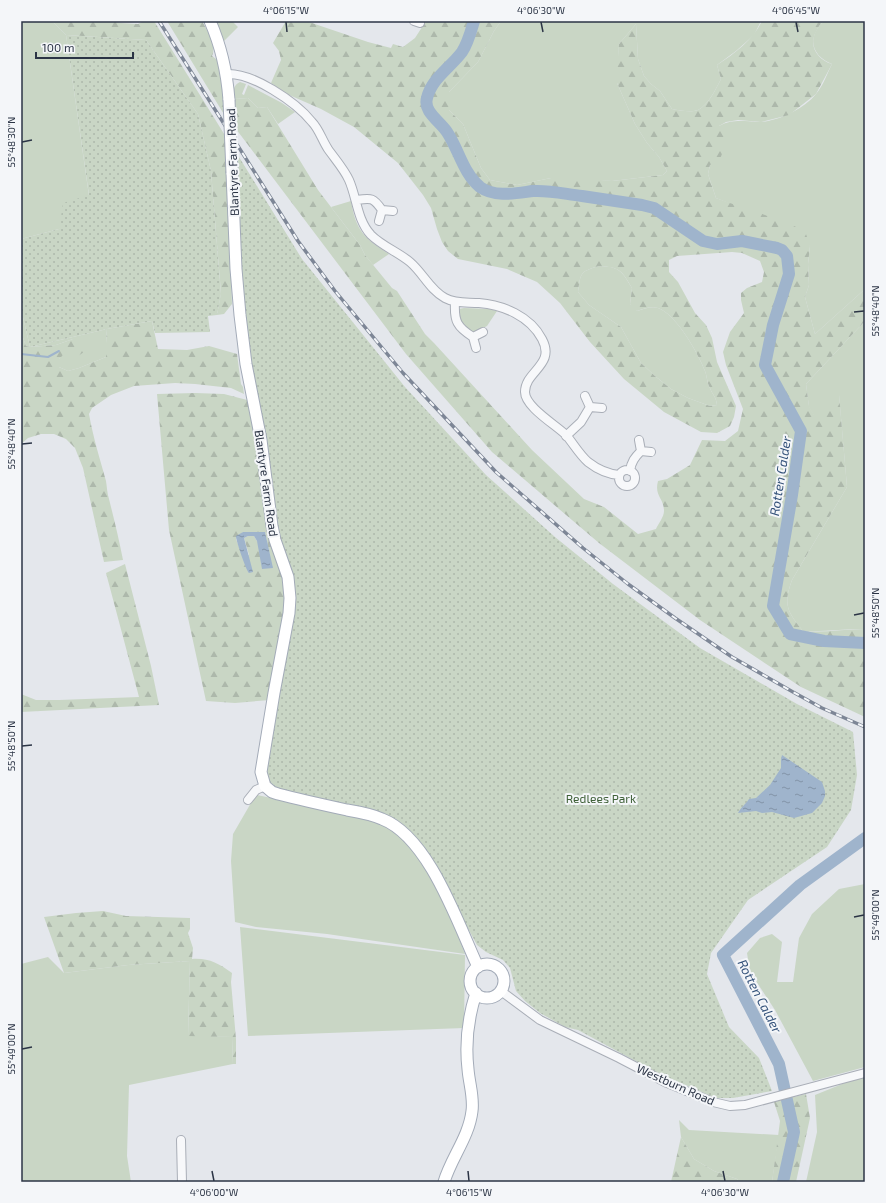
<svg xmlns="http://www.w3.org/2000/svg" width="886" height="1203" viewBox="0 0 886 1203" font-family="'Exo 2',sans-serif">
<defs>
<pattern id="forest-firs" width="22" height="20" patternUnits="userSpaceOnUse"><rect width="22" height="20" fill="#c9d6c5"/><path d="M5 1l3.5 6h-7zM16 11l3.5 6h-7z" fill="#adb8ab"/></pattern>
<pattern id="park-dots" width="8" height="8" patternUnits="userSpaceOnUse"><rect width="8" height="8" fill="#c9d6c5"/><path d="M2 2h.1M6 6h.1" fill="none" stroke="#adb8ab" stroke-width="1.8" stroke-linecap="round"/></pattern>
<pattern id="water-ripples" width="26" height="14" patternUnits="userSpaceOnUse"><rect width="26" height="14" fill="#9fb4cc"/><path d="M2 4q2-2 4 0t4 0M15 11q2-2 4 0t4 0" fill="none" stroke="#8293a7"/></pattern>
</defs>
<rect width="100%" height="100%" fill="#e4e7ec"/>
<path fill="#c9d6c5" d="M21 21H52L66 35 89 196 59 229 21 239Z
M216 21H232L238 27 224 41Z
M501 21H761L754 35 736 51 717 65 721 79C716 89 708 105 698 110 690 113 679 110 672 109L660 91 651 84 644 76 638 59 636 24 619 44 617 83 635 124 647 143 659 157 667 171 663 175 612 181 551 178 517 185 490 180 481 168 463 124 449 110V92L478 62 494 31Z
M824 21H865V289L815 334 805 297 809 285 808 264 810 246 746 210 716 198 708 174 719 126C731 119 744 121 758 122 777 122 804 109 816 94 823 86 827 74 832 64 818 59 808 46 816 31 818 27 820 24 824 21Z
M240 82 246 84 242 94 244 95 248 85 282 103 295 112 278 124 267 107 258 108 248 98 234 99C234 91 232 86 240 82Z
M351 201C356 231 364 238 389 254L373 265 365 255 360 245 331 207Z
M599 266C620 267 621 270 632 288L630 304 637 311C644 309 651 306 658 308 676 314 698 353 705 371 707 376 707 383 710 388 713 396 716 396 717 405L710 406 688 398 671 389 655 376 641 363 621 327 589 305 578 292C581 273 579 272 599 266Z
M464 308 489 309 497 311 487 326 474 333 462 324 458 311 459 309Z
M21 309 30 347 107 329 106 343V357L79 368 68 371 59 367V359L73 339 56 345 30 347 26 346 21 332Z
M865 321V629C844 629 824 632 803 631 787 611 783 605 792 580L847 487 839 395 814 416 809 407 806 384Z
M257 795 371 819 402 836 427 868 449 912 465 954 327 934 256 927 235 922 231 861 233 834 255 796Z
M865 884V1067L813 1081 775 1010 750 972 747 953 760 938 772 934 782 942 777 982H793L799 938 812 914 839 889Z
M240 927 465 955 464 1028 248 1036Z
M48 957 64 973 128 965 190 961 188 1035 232 1037 233 1064 129 1085 127 1156 131 1182H21V964Z
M865 1076V1182H806L817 1132 815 1095 852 1080Z
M679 1120 689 1130 779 1135 772 1182H739L737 1179 714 1171 694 1159 681 1137Z"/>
<path fill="url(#forest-firs)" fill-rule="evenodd" d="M52 21H111L121 23 138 24 144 21H154L226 137 232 304 224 314 217 315 221 293 211 171 198 114 146 40 66 35Z
M167 21H202C207 30 217 46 212 56L220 62 224 89 225 116Z
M286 21H306L368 42 391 48 393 44 403 47 415 38 426 21H501L494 31 478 62 449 92V110L463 124 481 168 490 180 517 185 551 178 568 177 612 181 663 175 667 171 659 157 647 143 635 124 617 83V69L619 44 636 24 638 59 644 76 651 84 660 91 672 109C679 110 690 113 698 110 708 105 716 89 721 79L717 65C735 53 752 41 762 21H824C820 24 818 27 816 32 808 46 818 60 832 64L816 94 789 115 761 122 738 120 726 122 719 126 727 141 720 159 710 165 708 174 716 198C745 209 776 217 805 231L810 246 808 264 809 285 805 297 815 334 865 289V321L806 384 809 406 814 415 839 394 847 487 792 580C783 605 787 611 803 631 824 633 844 629 865 629V717L801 687 700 620 599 543 492 452 406 354 236 129 234 99 248 98 258 108 267 107 318 190 360 245 365 255 392 288 397 291 425 334 434 343 532 450 584 499 604 507 638 534 656 529C658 524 664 517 664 511 664 498 654 496 658 481L667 479 690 465 702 440 725 441 738 431 743 409 726 365 723 352 730 332 744 313 741 300V293L747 288 762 282 764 272 760 261 742 253 732 252 677 256 669 260V272L678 282 695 313 706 325 712 338 717 362 736 406 734 417 730 426 717 433 701 432 664 412 624 379 590 342 560 303 537 282 507 269 458 259 448 251 442 242 437 229 431 208 423 195 398 163 354 127 321 109 287 94 271 83 281 60 279 51 273 43ZM599 266C620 267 622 271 632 288L630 304 633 309 637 311C643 309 651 306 658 308 676 314 698 353 705 371 707 376 707 383 710 388 713 396 716 396 717 405L710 406 688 398 671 389 655 376 641 363 621 327 589 305 578 292C581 273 579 272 599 266Z
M152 321 158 349 187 350 209 346 237 354 241 384 243 387 244 394 231 388 195 384 175 383 134 386 111 395 92 408 89 414C93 437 100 459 106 481 107 487 107 493 109 499 114 519 119 539 123 560L104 562 83 468 75 448 66 439 54 434H41L28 438 21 444V332L26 346 30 347 56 345 73 339 78 340 84 346V352L78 356 64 354 59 359V367L68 371 79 368 106 357V343L107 329Z
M195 393 224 394 251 401 287 596 270 700 235 703 206 701 169 530 157 394ZM243 532H265L270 557 257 541 254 536H248L244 538 249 555H242L236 539Z
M125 564 151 666 159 705 21 712V694L36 700H59L139 697 106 573Z
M103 911 126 916 190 918V929L188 933 193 948 192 959C209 958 218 963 232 973L231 982 236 1039V1064H233L232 1037 188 1036 190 961 128 965 64 973 44 917 76 913Z
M806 1094 810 1118 796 1182H772L780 1121 774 1102Z
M681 1137 694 1159 714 1171 737 1179 739 1182H671Z"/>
<path fill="url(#park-dots)" d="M66 35 146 40 198 114 211 171 221 294 217 315 208 316 210 332 155 333 152 321 107 329 30 347 21 309V239L59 229 63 203 89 195Z
M239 157 302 259 405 387 486 475 555 537 613 584 700 648 797 704 853 732 857 775 851 810 827 847 748 900 711 953 707 974 729 1027 759 1058 772 1091 733 1098H715L656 1072 578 1030 565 1027 540 1013 525 1001 516 991 510 968 503 960 486 952 477 945 446 888 403 826 392 817 366 810 278 790 269 783 265 773 292 614 254 385 241 296 236 167Z"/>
<path fill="url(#water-ripples)" d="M243 532H265L273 568 262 569 257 541 254 536H248L244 538 253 572 249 573C246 570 236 541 236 536Z
M782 755 822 782 825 791V796L822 803 812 813 794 818 772 812 762 813 756 811 738 813C741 807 746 804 749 799L756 798 770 785 781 768V759Z"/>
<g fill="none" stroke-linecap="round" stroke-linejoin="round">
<path stroke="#9fb4cc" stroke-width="2" d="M21 354 48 357 59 351"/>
<path stroke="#9fb4cc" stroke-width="12" d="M474 21C471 31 468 43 462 52 450 68 432 78 427 98 423 112 440 121 447 132 459 150 463 173 480 187 495 198 517 193 533 191 550 190 565 194 582 196 602 199 622 202 642 205L654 208 703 241 717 244 742 241 777 248 782 250 787 256 789 274 773 325 765 365 801 431 792 495 773 606 790 634 824 641 865 643
M783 1182 794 1132 779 1064 723 955 800 885 865 838"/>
<defs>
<path id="minor" d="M414 21 420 23
M226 74C252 72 296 102 312 122 319 129 322 140 328 149 335 159 344 169 349 180 357 198 357 220 371 235 382 246 398 252 410 262 423 273 430 290 445 298 456 304 467 302 479 303 503 305 530 316 542 339 556 365 525 371 525 392 525 407 556 425 566 435 573 443 579 454 588 462 597 469 608 474 619 475
M356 200C371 198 373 197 382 210L379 221
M382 210 393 211
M455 303C454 321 457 327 473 337
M476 348 473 337 483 332
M585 396 590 407 602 408
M566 436 581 422 590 407
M639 440 641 451
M619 478a8 8 0 1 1 16 0a8 8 0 1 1-16 0Z
M630 471C631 462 635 457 641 451L651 452
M248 800 256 790 265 786
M501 991 540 1020 619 1058 667 1083 713 1102 730 1106 745 1105 865 1073
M181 1140 182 1182"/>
<path id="major" d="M210 21C221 46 227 73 229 100
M232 173 236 269 240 315 246 364 261 440 272 526 275 540 288 577 290 598 289 613 274 693 261 772 265 786 272 792 278 794C301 800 324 805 347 810 359 812 371 814 382 819 429 837 458 924 478 967
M470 981a17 17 0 1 1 34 0a17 17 0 1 1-34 0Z
M444 1182C451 1158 469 1137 472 1111 474 1097 469 1083 468 1069 465 1043 468 1018 476 993"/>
</defs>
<use href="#minor" stroke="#a9aeb7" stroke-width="10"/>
<use href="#major" stroke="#a3abb8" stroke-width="13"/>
<use href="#minor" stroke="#f7f8fa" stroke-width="8"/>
<use href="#major" stroke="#fff" stroke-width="11"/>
<defs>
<path id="rail" d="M159 21 298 241 335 291 403 373 496 472 583 548 628 584 675 618 732 657 793 692 822 708 865 727"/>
</defs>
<use href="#rail" stroke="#7d8696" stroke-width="3.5"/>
<use href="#rail" stroke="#f4f6f9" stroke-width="2" stroke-dasharray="6" stroke-linecap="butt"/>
<defs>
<path id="major-bridge" d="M229 100 232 173"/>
</defs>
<use href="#major-bridge" stroke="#a3abb8" stroke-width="13" stroke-linecap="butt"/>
<use href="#major-bridge" stroke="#fff" stroke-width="11"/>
</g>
<path fill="none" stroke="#2b3445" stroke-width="1.5" d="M286 22 287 32M541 22 543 32M796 22 798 32M22 142 32 140M854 312 864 311M22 444 32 443M854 615 864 613M22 746 32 745M854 917 864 915M22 1049 32 1047M212 1171 214 1181M468 1171 469 1181M723 1171 725 1181"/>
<g text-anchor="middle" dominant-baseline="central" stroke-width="4" stroke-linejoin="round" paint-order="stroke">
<g font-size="12" fill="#2b3445" stroke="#f4f6f9">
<text transform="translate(232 162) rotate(-92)">Blantyre Farm Road</text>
<text transform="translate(267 483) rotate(82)">Blantyre Farm Road</text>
<text transform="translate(676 1084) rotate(24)">Westburn Road</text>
</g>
<g font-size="12" fill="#3f6138" stroke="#f4f6f9">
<text x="601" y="798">Redlees Park</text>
</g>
<g font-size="13" font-style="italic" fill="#34527a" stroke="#f4f6f9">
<text transform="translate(780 476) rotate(-81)">Rotten Calder</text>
<text transform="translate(760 996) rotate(63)">Rotten Calder</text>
</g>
</g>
<rect width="886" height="1203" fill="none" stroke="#f4f6f9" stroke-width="44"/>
<path d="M36 52v6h97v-6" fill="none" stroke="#2b3445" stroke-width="2"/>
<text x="42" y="52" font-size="12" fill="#2b3445" stroke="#f4f6f9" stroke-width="3" paint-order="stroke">100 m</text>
<rect x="22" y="22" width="842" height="1159" fill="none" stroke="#2b3445" stroke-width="1.5"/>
<g font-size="10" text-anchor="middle" fill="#2b3445">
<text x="286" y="14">4°06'15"W</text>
<text x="541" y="14">4°06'30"W</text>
<text x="796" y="14">4°06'45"W</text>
<text transform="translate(11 142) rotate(-90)" y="4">55°48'30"N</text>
<text transform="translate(875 311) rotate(-90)" y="4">55°48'40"N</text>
<text transform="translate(11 444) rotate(-90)" y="4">55°48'40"N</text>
<text transform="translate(875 613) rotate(-90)" y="4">55°48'50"N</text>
<text transform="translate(11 746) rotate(-90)" y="4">55°48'50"N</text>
<text transform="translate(875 915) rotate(-90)" y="4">55°49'00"N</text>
<text transform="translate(11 1049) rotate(-90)" y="4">55°49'00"N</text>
<text x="214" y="1196">4°06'00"W</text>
<text x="469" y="1196">4°06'15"W</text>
<text x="725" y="1196">4°06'30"W</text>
</g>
</svg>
